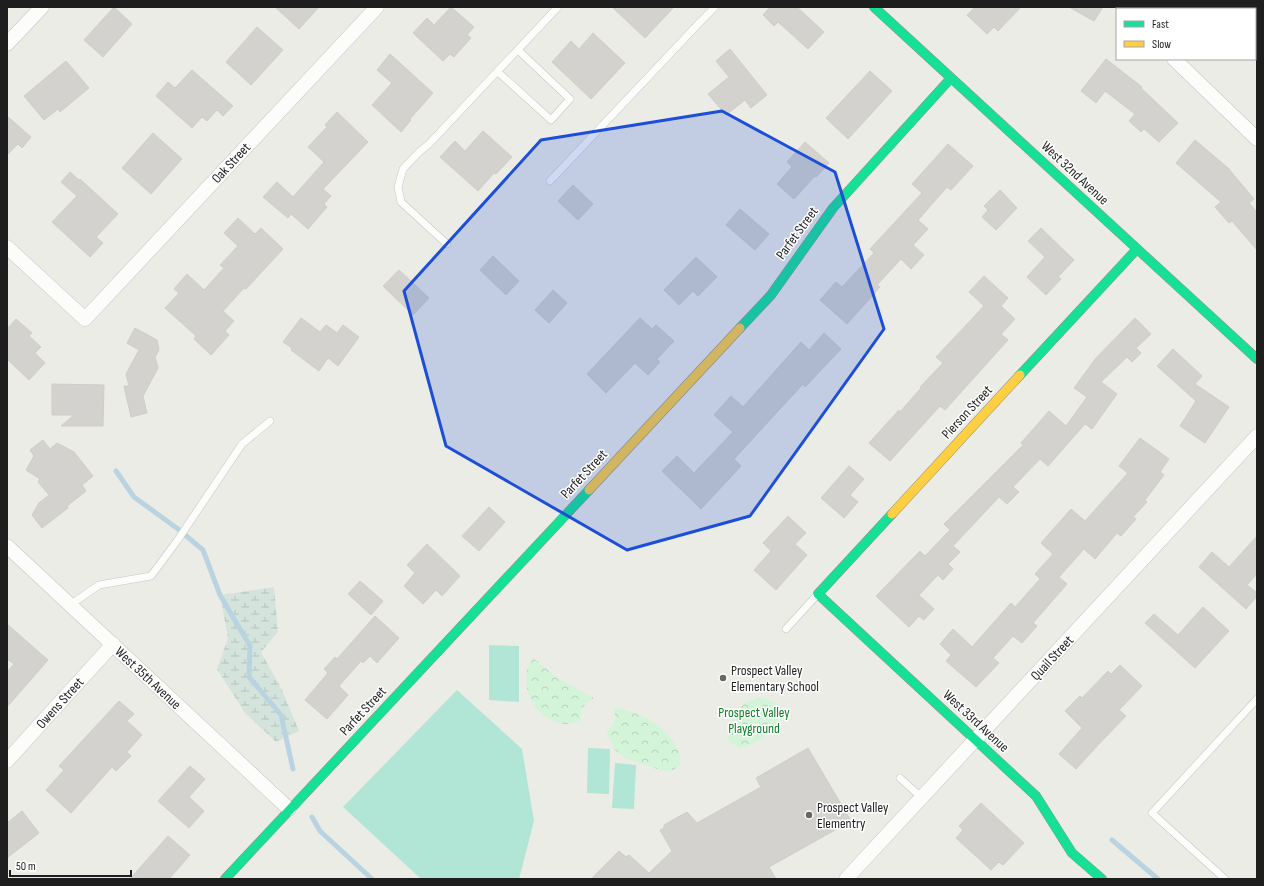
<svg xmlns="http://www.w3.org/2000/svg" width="1264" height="886" viewBox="0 0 1264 886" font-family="'Sofia Sans Condensed',sans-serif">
<defs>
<pattern id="wetland-marsh" width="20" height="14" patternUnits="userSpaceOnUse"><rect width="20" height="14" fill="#d4e4dd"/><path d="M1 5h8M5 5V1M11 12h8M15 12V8" fill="none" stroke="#b6c3bd"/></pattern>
<pattern id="park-crowns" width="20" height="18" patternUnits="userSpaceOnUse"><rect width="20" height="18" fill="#d4f4d9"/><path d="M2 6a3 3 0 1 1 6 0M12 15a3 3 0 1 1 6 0" fill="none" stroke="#b6d1ba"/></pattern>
</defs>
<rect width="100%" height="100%" fill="#ecece7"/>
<path fill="url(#wetland-marsh)" d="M274 587 278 632 261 652 282 690 299 731 276 742 245 713 217 669 228 638 220 595Z"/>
<path fill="url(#park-crowns)" d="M532 657 560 680 594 698C583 705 580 707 581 720 578 721 573 723 569 724 564 725 559 723 554 721 529 712 519 680 532 657Z
M762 697C804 711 763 743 740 748L730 742 727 737 728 733 735 723 737 709 748 702Z
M613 707C641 713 665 723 678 750 680 754 680 760 681 765L671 771 660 770 625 758 615 750 606 732 612 726 616 718Z"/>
<path fill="#b1e5d6" d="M489 645 519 646V702L489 700Z
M457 690 522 749 534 821 519 879H421L343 807Z
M588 748 610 749 609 794 587 793Z
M615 763 636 765 634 809 612 808Z"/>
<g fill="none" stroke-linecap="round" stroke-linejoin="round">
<path stroke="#bad3e0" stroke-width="5" d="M116 471 134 497 178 529 203 550 220 595 250 646 249 677 281 715 293 769
M312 817 320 831 372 879
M1112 840 1158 879"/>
</g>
<path fill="#d3d2ce" stroke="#cfcdc8" d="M114 7 132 24 103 57 84 40Z
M275 7H319L299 29Z
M451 7 474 27 467 35 471 38 454 57 450 54 443 61 413 33 427 18 434 25Z
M612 7H674L645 38Z
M770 7H797L824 32 808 49 778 22 774 26 763 15Z
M975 7H1021L998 31 994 27 987 34 967 15Z
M1069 7H1103L1094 21Z
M257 27 283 50 251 85 226 62Z
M593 33 625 63 591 99 552 62 571 41 579 49Z
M730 49 767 95 751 108 745 100 726 115 708 94 729 77 716 61Z
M390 54 433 93 410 119 411 120 401 132 372 105 392 83 377 70Z
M1106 59 1142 87 1141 88 1178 123 1159 142 1144 129 1141 132 1129 121 1135 114 1105 91 1096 103 1081 91Z
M66 61 89 88 60 112 58 109 44 120 24 96Z
M192 70 233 106 223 116 217 110 207 121 202 117 192 128 156 96 168 82 175 88Z
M870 71 892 91 848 139 826 118Z
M337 112 368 142 323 189 331 196 324 204 327 207 308 229 291 214 288 218 263 197 277 182 293 197 324 162 308 147 327 127 325 125Z
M7 116 31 137 22 148 18 144 7 155Z
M483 131 512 157 496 174 494 173 478 191 440 157 455 141 465 151Z
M153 133 182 159 151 194 122 168Z
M1195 140 1228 168 1254 199 1249 203 1257 212V250L1232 221 1229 223 1215 207 1221 202 1176 163Z
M805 142 829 163 816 177 815 176 794 199 777 184 792 167 787 162Z
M948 144 973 166 951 190 947 187 918 220 928 229 913 245 924 255 911 269 901 259 877 285 880 287 847 324 820 300 836 282 842 287 874 253 870 249 922 193 912 184Z
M70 172 79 180 80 179 118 214 96 237 103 243 90 257 52 222 77 196 61 182Z
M573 185 593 204 578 220 558 201Z
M1000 190 1017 208 996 230 982 217 988 210 984 206Z
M740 209 769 234 755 250 726 225Z
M238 218 255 234 261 228 283 249 246 289 244 288 223 311 234 321 225 331 229 335 211 355 194 339 196 336 165 308 179 293 174 289 187 274 204 290 224 268 220 265 238 246 224 233Z
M1041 228 1074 260 1058 277 1061 279 1046 295 1027 277 1045 257 1028 241Z
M493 256 519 281 506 295 480 270Z
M696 257 717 277 698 296 693 291 679 305 664 290Z
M399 270 429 298 413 315 383 286Z
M984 276 1008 298 1001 306 1015 319 1001 334 1008 340 945 410 940 406 890 461 869 443 899 410 900 412 921 388 920 387 943 363 936 357 984 306 969 292Z
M553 290 567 303 549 323 535 310Z
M301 318 320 332 326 325 337 333 343 325 359 337 338 366 328 358 319 371 291 350 292 348 283 342Z
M640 318 652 329 656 325 674 341 657 359 660 362 648 375 635 363 606 393 587 374Z
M1135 318 1151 334 1136 348 1141 353 1132 362 1127 357 1101 382 1117 394 1092 429 1085 424 1048 466 1040 459 1013 487 1019 492 1007 504 999 497 953 546 960 552 948 564 953 569 943 580 938 575 919 595 934 609 924 620 919 616 909 627 876 596 920 551 925 556 950 530 944 524 1023 445 1021 443 1049 411 1066 426 1087 397 1074 388 1096 358Z
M16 319 32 333 29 336 41 347 35 353 45 363 29 380 7 359V329Z
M135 328 157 340 159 350 155 357 158 368 143 396 147 413 131 417 124 386H129L126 374 139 350 127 343Z
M824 333 841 349 805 387 803 384 734 459 741 466 701 509 662 471 677 456 694 473 733 432 714 415 731 396 743 407 801 342 809 350Z
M1173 349 1202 376 1195 384 1229 407 1205 443 1180 426 1196 401 1157 366Z
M52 384 104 385 103 426H61L74 415H52Z
M1140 438 1169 459 1160 472 1164 475 1145 500 1147 502 1133 517 1136 519 1121 536 1117 533 1095 559 1084 549 1059 577 1067 584 1033 623 1037 626 1022 643 1013 636 993 658 999 663 976 687 946 661 951 655 940 644 953 629 972 647 1011 603 1015 607 1040 579 1035 574 1053 554 1041 543 1071 509 1085 521 1128 473 1119 466Z
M43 440 50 449 57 443 74 452 93 476 82 485 86 491 67 506 68 508 42 528 32 515 39 503 49 495 38 482 40 479 26 470 34 456 30 450Z
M849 466 864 479 850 495 858 502 844 518 821 498Z
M489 507 505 522 479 551 462 536Z
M788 516 806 533 795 544 807 555 776 590 754 570 771 551 763 543Z
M1257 536V574L1247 585 1257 593V596L1246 609 1199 567 1212 552 1229 567Z
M427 544 460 576 442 596 436 590 423 604 404 586 415 573 407 565Z
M360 581 383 601 371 615 348 594Z
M1203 607 1229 631 1195 668 1145 623 1154 614 1178 635Z
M375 616 399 638 377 663 370 656 363 663 361 661 339 686 348 695 327 719 305 700 328 673 324 669 335 657 337 659Z
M7 624 48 660 7 707V672L14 664 7 659Z
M1120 665 1142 686 1119 710 1126 716 1099 744 1076 769 1059 754 1082 728 1065 711 1080 696 1082 698 1108 671 1111 674Z
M119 701 134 714 127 721 142 735 127 752 131 756 116 771 112 767 71 813 46 790 64 770 59 766Z
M808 748 851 821 769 867 776 879H591L619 851 626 857 629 855 649 873 672 851 660 830 664 828V825L687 812 697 823 761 787 756 778Z
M190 766 205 779 189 797 204 811 189 828 158 801Z
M981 803 1024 843 1003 865 999 862 991 870 956 838 963 830 959 826Z
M22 811 39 833 7 858V823Z
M168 836 190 855 169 879H130Z"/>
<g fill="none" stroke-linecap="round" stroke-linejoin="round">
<defs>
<path id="lane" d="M498 72 551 120 570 99 518 50
M550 181 701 21 715 7
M447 244 401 202 398 187 403 169 419 152 429 144 558 7
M70 605 99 585 151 576 177 541 242 444 270 421
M786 629 817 595
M900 778 922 798
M1225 879 1152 813 1257 699"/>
<path id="street" d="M7 44 42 7
M1174 59 1257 139
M7 247 85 319 377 7
M7 546 289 809
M7 761 113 644
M846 879 1257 436"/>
<path id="fast" d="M874 7 1257 359
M740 328 771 295 833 208 951 78
M1020 375 1137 249
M892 514 818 594 1036 796 1072 853 1102 879
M225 879 589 490"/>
<path id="slow" d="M589 490 740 328
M892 514 1020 375"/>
</defs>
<use href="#lane" stroke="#c5c5c3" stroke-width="8"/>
<use href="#street" stroke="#c5c5c3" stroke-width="15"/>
<use href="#fast" stroke="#91977e" stroke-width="10"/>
<use href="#slow" stroke="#91977e" stroke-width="10"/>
<use href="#lane" stroke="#fcfcfb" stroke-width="7"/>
<use href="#street" stroke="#fcfcfb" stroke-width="14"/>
<use href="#fast" stroke="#16e098" stroke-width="9"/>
<use href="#slow" stroke="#ffcf43" stroke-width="9"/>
</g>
<path fill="#1d4ed8" fill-opacity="0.2" stroke="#1d4ed8" stroke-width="3" stroke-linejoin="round" d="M722 111 835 172 884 329 750 516 627 550 446 446 404 291 541 140Z"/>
<g fill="#666664" stroke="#fff" stroke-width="1.5">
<circle cx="723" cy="678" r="4"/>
<circle cx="809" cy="815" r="4"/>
</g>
<g text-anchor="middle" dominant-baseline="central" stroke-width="3" stroke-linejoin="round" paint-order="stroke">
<g font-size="14" fill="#1e1e1e" stroke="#fff">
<text transform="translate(231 163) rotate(-47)">Oak Street</text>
<text transform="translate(1075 173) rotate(43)">West 32nd Avenue</text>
<text transform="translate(797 233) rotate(-54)">Parfet Street</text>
<text transform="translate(967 412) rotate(-47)">Pierson Street</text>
<text transform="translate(584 474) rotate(-47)">Parfet Street</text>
<text transform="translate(1052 658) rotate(-47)">Quail Street</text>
<text transform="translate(148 678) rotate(43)">West 35th Avenue</text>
<text transform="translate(60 703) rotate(-48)">Owens Street</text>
<text transform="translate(363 711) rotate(-47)">Parfet Street</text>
<text transform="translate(976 721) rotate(43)">West 33rd Avenue</text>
</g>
<g font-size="14" fill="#1e1e1e" stroke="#fff" text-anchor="start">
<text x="731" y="670">Prospect Valley<tspan x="731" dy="16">Elementary School</tspan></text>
<text x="817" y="807">Prospect Valley<tspan x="817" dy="16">Elementry</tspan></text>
</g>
<g font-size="14" fill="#0a7e24" stroke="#fff">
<text x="754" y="712">Prospect Valley<tspan x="754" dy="16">Playground</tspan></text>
</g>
</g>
<rect width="1264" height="886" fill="none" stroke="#1e1e1e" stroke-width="16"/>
<rect x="1116" y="8" width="140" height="52" fill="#ffffff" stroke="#a5a5a5"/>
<rect x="1124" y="21" width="20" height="6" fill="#16e098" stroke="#a5a5a5"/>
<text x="1152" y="28" font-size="12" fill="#1e1e1e">Fast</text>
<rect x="1124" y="41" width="20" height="6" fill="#ffcf43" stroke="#a5a5a5"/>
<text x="1152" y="48" font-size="12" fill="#1e1e1e">Slow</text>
<path d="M10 870v6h121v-6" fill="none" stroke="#1e1e1e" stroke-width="2"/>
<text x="16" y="870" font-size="12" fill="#1e1e1e" stroke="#ffffff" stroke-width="3" paint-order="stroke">50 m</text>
</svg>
